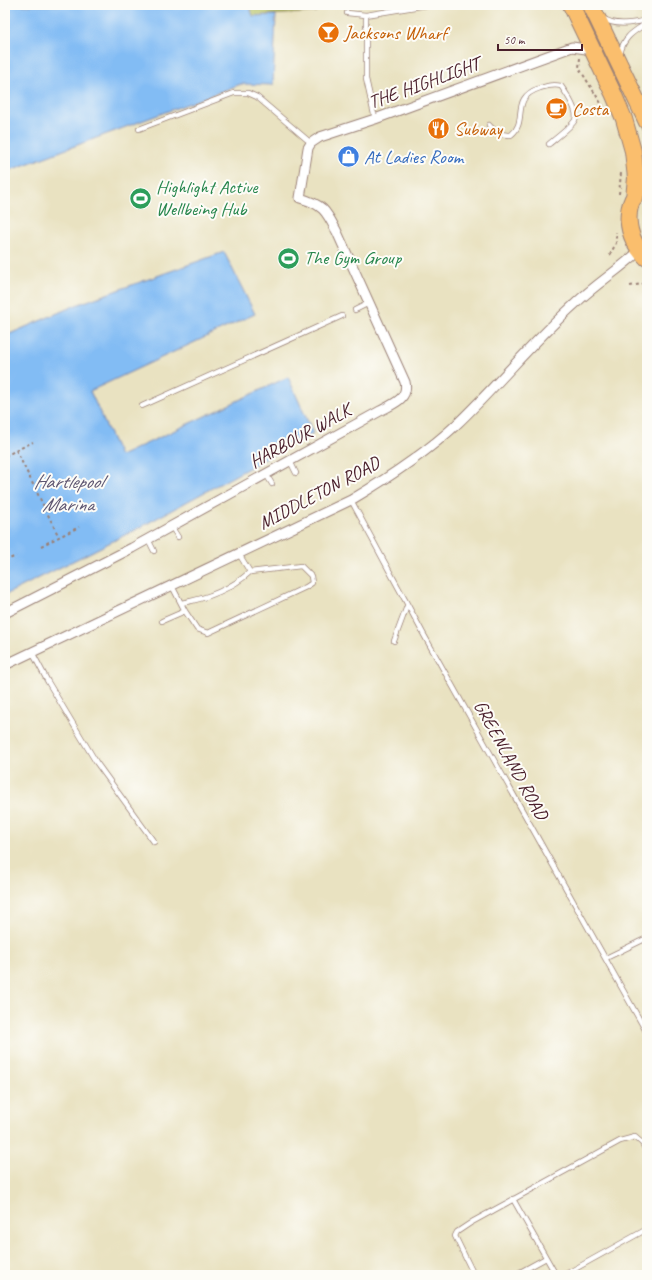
<svg xmlns="http://www.w3.org/2000/svg" width="652" height="1280" viewBox="0 0 652 1280" font-family="Caveat,sans-serif">
<rect width="100%" height="100%" fill="#fdfcf7"/>
<filter id="ink" filterUnits="userSpaceOnUse"><feTurbulence type="fractalNoise" baseFrequency=".025" numOctaves="2"/><feDisplacementMap in="SourceGraphic" scale="8" xChannelSelector="R" yChannelSelector="G"/><feConvolveMatrix kernelMatrix="1 2 1 2 8 2 1 2 1" color-interpolation-filters="sRGB"/></filter>
<filter id="wash" filterUnits="userSpaceOnUse"><feTurbulence type="fractalNoise" baseFrequency=".012" numOctaves="4" result="noise"/><feDisplacementMap in="SourceGraphic" scale="16" xChannelSelector="R" yChannelSelector="G"/><feGaussianBlur stdDeviation="0.9" result="paint"/><feColorMatrix in="noise" values="0 0 0 0 0 0 0 0 0 0 0 0 0 0 0 0 0 1.4 0 .05"/><feComposite in="paint" operator="in"/></filter>
<g filter="url(#wash)">
<rect width="100%" height="100%" fill="#e9e2c1"/>
<path fill="#b3c062" stroke="#7e7046" d="M249 5H315L316 12 253 16Z"/>
<path fill="#82bcf4" stroke="#666e90" d="M5 5H249L253 16 276 15 273 85 241 84 5 172Z
M224 252 255 314 90 391 120 456 288 377 313 433 137 529 5 595V336L76 305Z"/>
</g>
<g filter="url(#ink)">
<g fill="none" stroke-linecap="round" stroke-linejoin="round">
<defs>
<path id="service" d="M347 13 366 15
M603 18C615 27 633 23 647 20
M620 55C623 37 633 32 647 23
M375 119 366 79V15L427 5
M489 125C496 133 501 135 511 135 529 121 509 98 540 88 547 86 553 84 561 86 566 93 579 111 575 120 572 126 555 139 549 144
M139 129 234 93H248L257 97 311 143
M355 310 369 303
M142 406 342 316
M290 461 296 473
M266 474 272 484
M351 500 424 635 647 1033
M171 526 178 537
M148 539 154 551
M172 586 185 611 197 629 208 633 306 587 312 583 311 576 301 566 250 572 239 554
M181 603C205 599 231 589 250 572
M162 621 185 611
M394 641 407 606
M32 652 48 682 96 762 154 842
M606 958 647 938
M513 1199 556 1275
M474 1275 455 1236 457 1232 472 1222 620 1141 635 1137 642 1143 647 1152
M515 1275 546 1258
M564 1275 647 1229"/>
<path id="minor" d="M5 613 132 548 380 411C393 404 409 399 405 382L337 232C326 211 324 205 300 198L308 148 311 143 320 137 375 119 572 47 593 50
M5 665 351 500C388 478 425 454 457 424 498 385 533 341 576 303 596 284 619 270 639 251"/>
<path id="trunk" d="M571 5 613 93 624 119 633 151 636 178 634 198
M591 5 647 122
M647 182C620 202 625 238 647 258"/>
</defs>
<use href="#service" stroke="#9a8076" stroke-width="6"/>
<use href="#minor" stroke="#9a8076" stroke-width="11"/>
<use href="#trunk" stroke="#9a8076" stroke-width="18"/>
<path stroke="#9a8076" stroke-width="2" stroke-dasharray="3 3" stroke-linecap="butt" d="M361 6 366 5
M580 58 579 68 604 108
M619 194 621 173
M610 255 616 243V232
M630 286 647 283
M16 450 59 537
M5 456 33 442
M41 546 79 527
M5 561 16 556"/>
<use href="#service" stroke="#fff" stroke-width="4.5"/>
<use href="#minor" stroke="#fff" stroke-width="9"/>
<use href="#trunk" stroke="#fabe6d" stroke-width="16"/>
</g>
</g>
<defs>
<symbol id="bar-disc" viewBox="-11 -11 22 22"><circle r="9.5" fill="#e8710a" stroke="#fdfcf7"/><path d="M-6-5H6L.8 .8V4.5H3.5V6h-7V4.5H-.8V.8Z" fill="#fff"/></symbol>
<symbol id="cafe-disc" viewBox="-11 -11 22 22"><circle r="9.5" fill="#e8710a" stroke="#fdfcf7"/><path d="M-5.5-4.5H6V0H3Q3 3.5 0 3.5H-2.5Q-5.5 3.5-5.5 0ZM3-3.2v2h1.7v-2ZM-6 4.5H4V6H-6Z" fill="#fff"/></symbol>
<symbol id="restaurant-disc" viewBox="-11 -11 22 22"><circle r="9.5" fill="#e8710a" stroke="#fdfcf7"/><path d="M-5-6h1v4h1v-4h1v4h1v-4h1v5L-1.5 .5V6h-2V.5L-5-1ZM5-6V6H3V1.5H1.5Q1.5-4 5-6Z" fill="#fff"/></symbol>
<symbol id="shop-disc" viewBox="-11 -11 22 22"><circle r="9.5" fill="#3f7fe0" stroke="#fdfcf7"/><path d="M-5-2.5h2.3a2.7 3.5 0 0 1 5.4 0H5L5.5 6h-11ZM-1.5-2.5h3a1.5 2.3 0 0 0-3 0Z" fill="#fff"/></symbol>
<symbol id="stadium-disc" viewBox="-11 -11 22 22"><circle r="9.5" fill="#2e9e5b" stroke="#fdfcf7"/><path d="M0-5a6.5 5 0 1 0 0 10a6.5 5 0 1 0 0-10ZM-3.5-1.8h7v3.6h-7Z" fill="#fff"/></symbol>
</defs>
<g fill-rule="evenodd">
<use href="#bar-disc" x="316" y="20" width="25" height="25"/>
<use href="#cafe-disc" x="544" y="96" width="25" height="25"/>
<use href="#restaurant-disc" x="426" y="116" width="25" height="25"/>
<use href="#shop-disc" x="336" y="144" width="25" height="25"/>
<use href="#stadium-disc" x="128" y="186" width="25" height="25"/>
<use href="#stadium-disc" x="276" y="246" width="25" height="25"/>
</g>
<g text-anchor="middle" dominant-baseline="central" stroke-width="4" stroke-linejoin="round" paint-order="stroke">
<g font-size="19" fill="#c56008" stroke="#fdfcf7" text-anchor="start">
<text x="344" y="33">Jacksons Wharf</text>
<text x="572" y="109">Costa</text>
<text x="454" y="129">Subway</text>
</g>
<g font-size="19" fill="#4a1f2b" stroke="#fdfcf7">
<text transform="translate(424 83) rotate(-20)">THE HIGHLIGHT</text>
<text transform="translate(300 436) rotate(-29)">HARBOUR WALK</text>
<text transform="translate(319 493) rotate(-28)">MIDDLETON ROAD</text>
<text transform="translate(511 760) rotate(61)">GREENLAND ROAD</text>
</g>
<g font-size="19" fill="#366cbe" stroke="#fdfcf7" text-anchor="start">
<text x="364" y="157">At Ladies Room</text>
</g>
<g font-size="19" fill="#27864d" stroke="#fdfcf7" text-anchor="start">
<text x="156" y="187">Highlight Active<tspan x="156" dy="22">Wellbeing Hub</tspan></text>
<text x="304" y="258">The Gym Group</text>
</g>
<g font-size="20" font-style="italic" fill="#5e5671" stroke="#fdfcf7">
<text x="68" y="481">Hartlepool<tspan x="68" dy="23">Marina</tspan></text>
</g>
</g>
<rect width="652" height="1280" fill="none" stroke="#fdfcf7" stroke-width="20"/>
<path d="M498 44v6h84v-6" fill="none" stroke="#4a1f2b" stroke-width="2"/>
<text x="504" y="44" font-size="12" fill="#4a1f2b" stroke="#fdfcf7" stroke-width="3" paint-order="stroke">50 m</text>
</svg>
